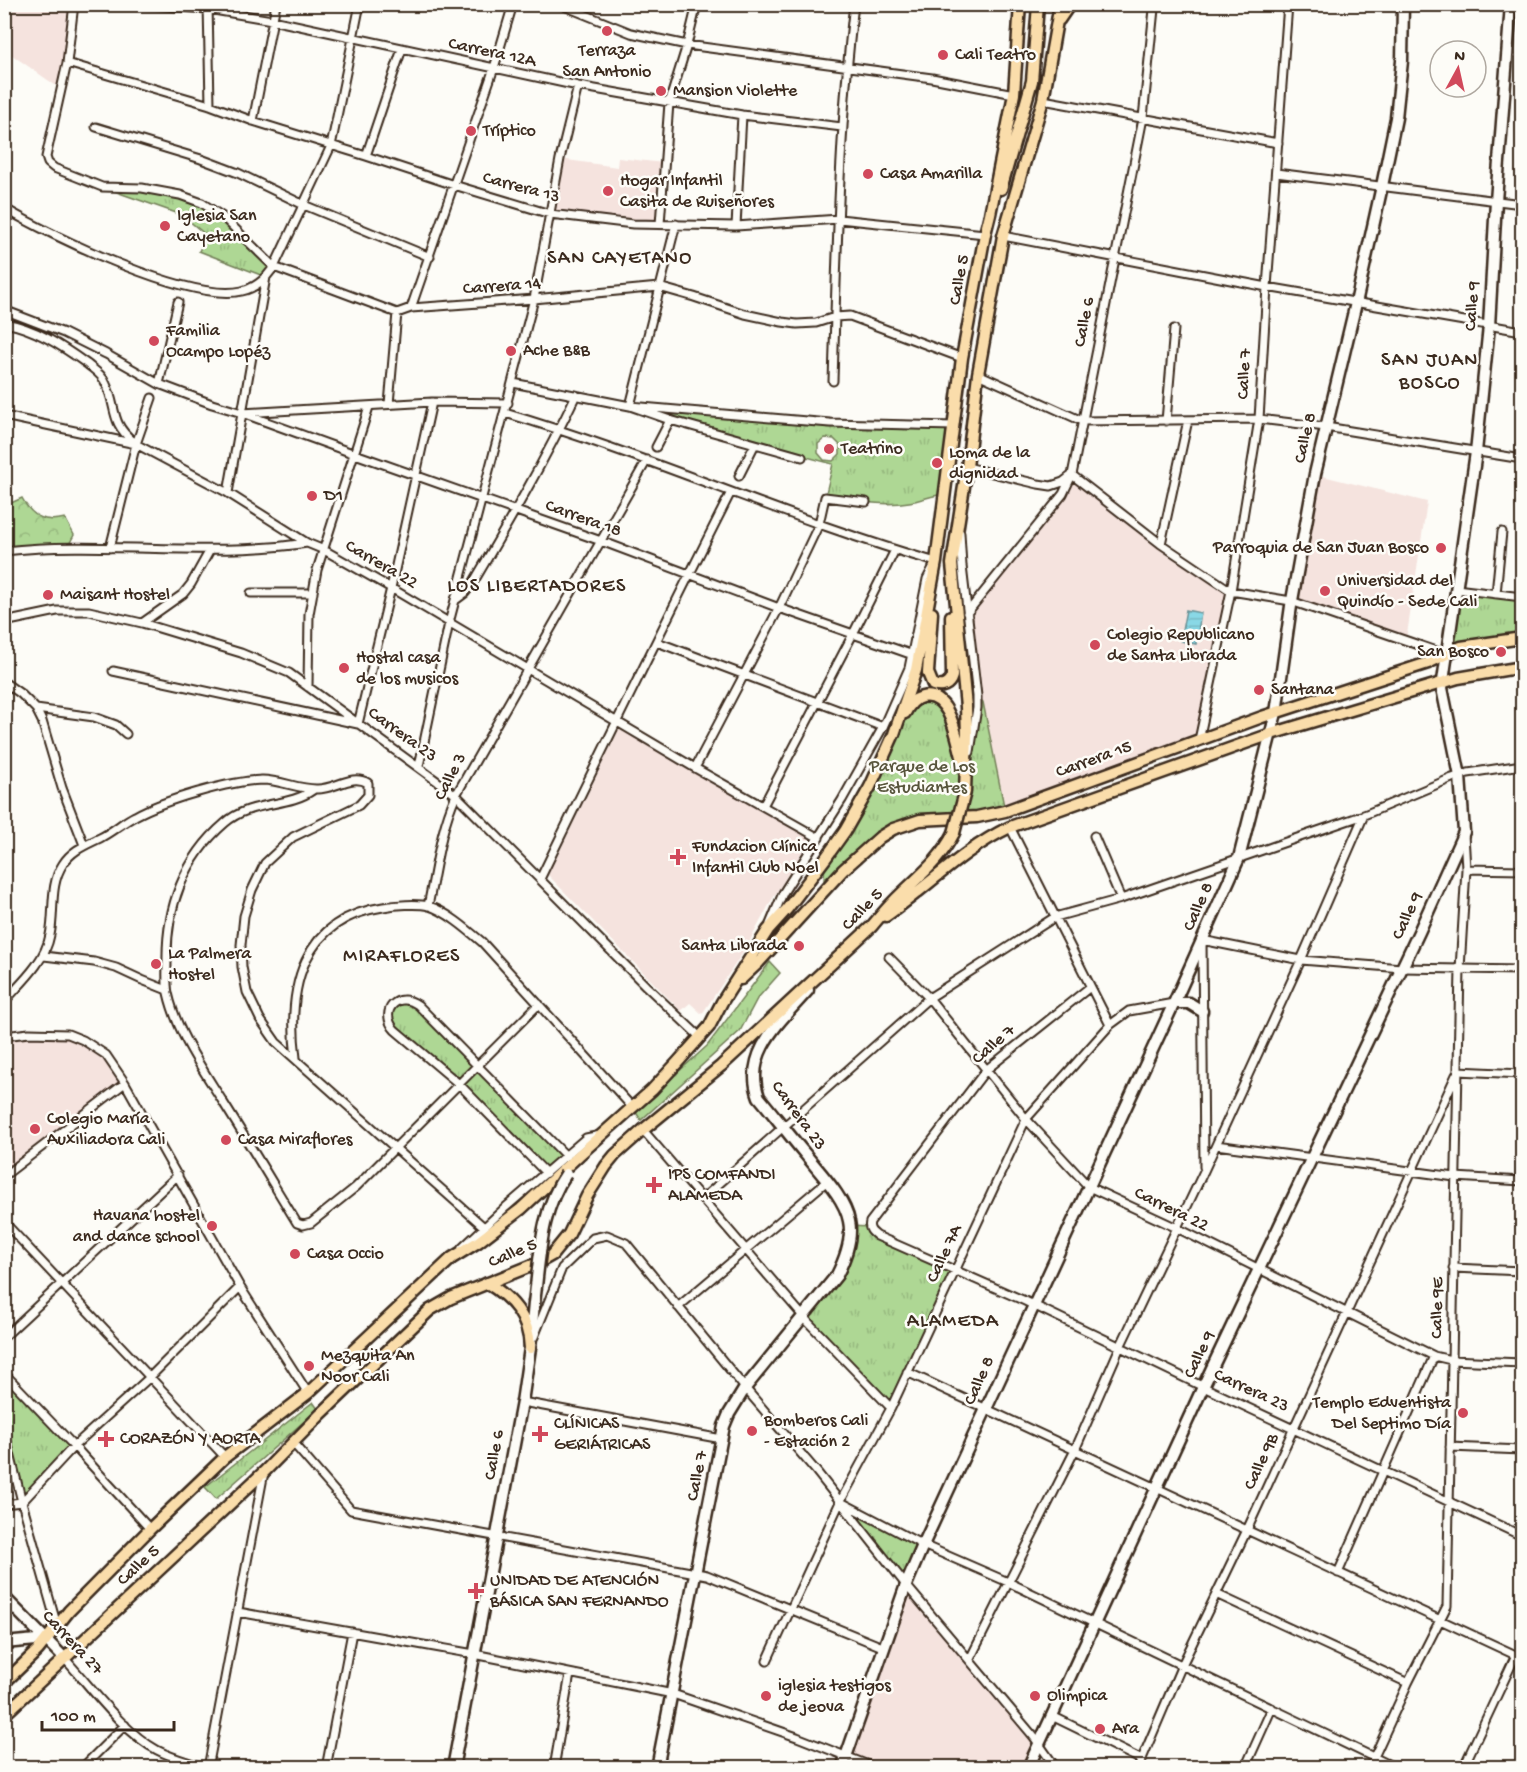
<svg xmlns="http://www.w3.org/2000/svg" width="1527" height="1772" viewBox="0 0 1527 1772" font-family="'Gochi Hand',sans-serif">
<defs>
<pattern id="grass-tufts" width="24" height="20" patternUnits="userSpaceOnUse" patternTransform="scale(1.5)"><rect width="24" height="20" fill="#aed794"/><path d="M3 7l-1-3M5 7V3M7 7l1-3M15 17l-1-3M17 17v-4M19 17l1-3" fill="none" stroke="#97b97f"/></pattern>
<pattern id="forest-crowns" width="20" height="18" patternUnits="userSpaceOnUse" patternTransform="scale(1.5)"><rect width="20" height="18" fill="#aed794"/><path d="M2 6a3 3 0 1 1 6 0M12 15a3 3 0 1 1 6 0" fill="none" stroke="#97b97f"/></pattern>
<pattern id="water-rules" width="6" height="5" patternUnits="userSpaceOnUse" patternTransform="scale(1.5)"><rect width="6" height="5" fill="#89d8e6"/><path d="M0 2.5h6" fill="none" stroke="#77bac5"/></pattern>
</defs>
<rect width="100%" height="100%" fill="#fdfcf7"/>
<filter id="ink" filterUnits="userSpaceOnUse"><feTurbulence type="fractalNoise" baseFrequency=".0167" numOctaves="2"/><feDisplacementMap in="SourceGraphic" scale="12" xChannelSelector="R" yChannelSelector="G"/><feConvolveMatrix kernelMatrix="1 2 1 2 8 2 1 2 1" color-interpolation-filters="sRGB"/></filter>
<g filter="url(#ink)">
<path fill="#f5e3de" d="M5 5H74L62 90 5 50Z
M618 158 664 163 660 224 550 214 560 159 617 167Z
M1315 474 1427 502 1406 641 1291 601Z
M1072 475 1161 544 1231 591 1199 740 1005 811 983 703 977 696 967 613 1052 506Z
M619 729 810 839 770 903 746 948 702 1014 690 1003 681 1011 548 875Z
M68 1034 106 1055 125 1083 5 1176V1036Z
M906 1585 1039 1744 1028 1767H876L847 1755Z"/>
<path fill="url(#grass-tufts)" stroke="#748059" stroke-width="1.5" fill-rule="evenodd" d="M102 187 180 195 223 217 274 267 266 277 199 251 207 236 182 215Z
M669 408 830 423 954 426 946 494C933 495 922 500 909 502 882 507 852 500 825 497L833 464 670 420ZM825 438 834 439 840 445V454L833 461 824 460 818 453V444Z
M1456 589 1522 597V638L1447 655Z
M977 696 983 702 1005 811 906 824 843 870 824 880 825 859 913 702 939 701 965 770Z
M770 962 780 973 757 999 740 1031 641 1120 635 1111 707 1046Z
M413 1001 566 1156 546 1173 459 1084 395 1030 389 1011 392 1005Z
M850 1226 869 1227 871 1231 954 1271 891 1408 803 1316 837 1275Z
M4 1373 74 1446 22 1502 5 1429Z
M313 1402 318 1409 216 1499 205 1487Z
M840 1502 923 1545 906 1585Z"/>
<path fill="url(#forest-crowns)" stroke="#748059" stroke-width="1.5" d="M22 498C32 517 44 523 65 518L74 535 67 548 5 551V526L10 514 11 503Z"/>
<path fill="url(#water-rules)" stroke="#6a9296" stroke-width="1.5" d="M1186 610 1201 613 1196 644 1180 641Z"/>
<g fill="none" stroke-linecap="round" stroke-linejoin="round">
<defs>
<path id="street" d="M74 4 67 63 46 157 48 163 54 168 102 187 142 188 180 195 202 203 223 217 274 267 397 313 411 308 534 299 659 287 694 297 745 314 782 322 797 324 816 323 835 317 850 316 962 358
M136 4 208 9 272 20 578 86 742 115 842 127
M208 4 210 105
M559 4 631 33 687 45 932 78 1014 94
M67 63 210 105 253 121 366 156 454 185 550 214 633 224 736 226 839 219 985 234
M1043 100 1278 143
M253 121 276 4
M96 127 201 159 238 173 304 205 430 257
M366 156 402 49
M1276 173 1522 204
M4 208C51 236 190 303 242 291 251 289 260 283 266 277
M660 224 669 103 687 45 697 4
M736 226 742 115
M1003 236 1267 287 1522 331
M411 308 494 68 513 4
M4 310 64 333 106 354 159 384 212 404 242 413 432 402 508 403
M4 323C35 328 62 346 87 364 94 370 103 375 106 384 117 407 110 423 133 441
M978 374 1082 421 1259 419 1326 427 1522 459
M833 381C837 255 839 129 854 4
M513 383 630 406 670 420 802 457
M159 384 178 302
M389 404 397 313
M630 406 830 423 954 426
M630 406 676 224
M242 413 355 454 601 541 779 608 913 655
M505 413C651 456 790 520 936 562L927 579 909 668 883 727 842 800 783 893 770 924
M4 416 136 444 228 493 307 543 324 550 391 588 695 768 819 838
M1166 421 1174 329
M656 447 670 420
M967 467 1038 484 1051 486 1063 482 1072 475
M1072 475 1161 544 1231 591 1291 601 1445 654
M739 476 755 444
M228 493 266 277 274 267 331 146 360 4
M960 533 962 566 977 696V708L970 752
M1161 544 1188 420
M110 548 136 444 152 398
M4 551C105 540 207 558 307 543
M1456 589 1522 597
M251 593H313
M1496 594 1502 532
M457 599 465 593 473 583C509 522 545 460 576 395
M967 613 1063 494 1072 475 1143 118 1154 9 1157 4
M4 622 57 611H89L142 623 241 653 289 673 456 795 646 986 700 1037
M142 623 183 594 191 584 210 550
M657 642 883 727
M113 671 358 724 391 588 432 402
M4 682 21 694 36 709 42 721 62 788 84 845
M308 687 309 614 317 570 369 407
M36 709 94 717 116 725 126 734
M1199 740 1231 591 1259 419 1267 287 1288 4
M419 766 449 623 534 299 560 159 578 86
M695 768 779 608 819 524 825 497 866 502
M313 790C288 808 251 800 225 823 184 858 166 908 167 961 167 971 166 983 168 993 177 1033 202 1068 223 1102 248 1142 272 1182 297 1223L303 1225 311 1223 356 1187 539 1004
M763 806 853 634 895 550
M1010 827 1110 1025
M1094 836 1121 899
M1466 869 1522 870
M540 879C603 749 666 620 731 492
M428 906C436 869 440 830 456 795L647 460
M44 956 94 962 116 968 142 980 167 990
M889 957 929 998 1026 1119 1089 1187 1177 1228 1434 1356 1451 1360 1522 1363
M1090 987 986 1070 870 1222C868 1229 872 1232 877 1236L1025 1301 1210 1390 1522 1536
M4 1002C22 982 45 962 50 935 55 912 49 885 63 864 72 850 86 845 100 838 112 832 123 822 135 816 164 800 229 781 262 780 280 780 298 789 316 789 335 790 351 773 368 783V795L359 805 293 837 265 863 252 890 244 916 241 945 242 967 247 992 260 1019 276 1042 484 1227
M4 1036 29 1033 68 1034 83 1040 106 1055 125 1083 240 1287 308 1393
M296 1058C287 988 302 919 383 907 395 905 417 903 429 906 446 911 468 930 482 942L633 1108
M1458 1071 1522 1074
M643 1130 808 1322 891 1408
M1216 1145 1455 1177 1522 1181
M1204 1167 1202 940 1301 960 1402 968 1522 970
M546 1173 459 1084 395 1030C378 1011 398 990 418 1005L566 1156
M4 1176 125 1083
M703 1198 929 998 1055 917 1121 899 1364 815 1452 778 1468 773 1522 765
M4 1222 225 1457
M462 1248 506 1207 586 1138 601 1135
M1453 1268 1522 1271
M678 1307 827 1181
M4 1337 178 1175
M534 1337 562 1268 593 1238 607 1235 626 1243 745 1388 816 1471 906 1585 1034 1737 1056 1768
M907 1372 1522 1658
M4 1373 74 1446 150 1529
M522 1402 722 1439
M4 1429 22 1502 57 1626
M293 1443 351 1510 707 1575 885 1648
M1450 1447 1522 1450
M843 1503 923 1545 1008 1582 1396 1768
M4 1504 22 1502 74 1446 150 1377 240 1287
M1338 1573 1434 1356
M1216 1594 1408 1683
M238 1612 474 1654 673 1694 797 1737 876 1768
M65 1659C91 1687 123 1732 157 1750 172 1758 189 1762 205 1768
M970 1659 1075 1450 1120 1347 1204 1171 1301 960 1364 815
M767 1661 840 1502 891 1408 1026 1119 1110 1025 1129 1011 1174 1003
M1052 1716 1142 1760
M82 1768 125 1725
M208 1768 264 1472
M326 1768 352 1632
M554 1768 570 1674
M1138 1768 1182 1665 1247 1530 1456 1075
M1245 1768 1272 1708
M1369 1768 1408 1683 1447 1606 1460 969 1466 869 1464 834
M1463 1768 1516 1655"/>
<path id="secondary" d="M1174 1003H1189L1202 1011
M4 1597 65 1659
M4 1643 47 1639
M453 1768 522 1402 530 1348 534 1303
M657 1768 724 1426 729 1414 745 1388 837 1275C845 1259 853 1239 849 1221 845 1198 820 1173 806 1155 790 1136 775 1116 759 1097 742 1053 782 1020 808 990
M842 1768 906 1585 923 1545 1174 1003 1239 858 1276 713 1291 606 1315 474 1356 303 1382 186 1396 118 1402 61 1403 4
M1028 1768 1203 1387 1419 932 1464 832 1460 776 1442 688 1476 452 1489 326 1496 201 1511 4"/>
<path id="primary" d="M1059 20 1070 4
M1001 189 1032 81 1038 5
M932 613 928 673 933 685C942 688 949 686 952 676L951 616
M905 713C909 705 914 699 922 697 951 690 957 742 963 760
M965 792 967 734 966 707 952 564 967 467 978 374 1003 236 1043 100 1060 4
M886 916C929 886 962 850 1010 827L1271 734 1458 678 1522 667
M741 979 759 962 843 870 880 837 893 829 920 820 977 817 1005 811 1262 717 1428 663 1461 647 1522 638
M487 1283C512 1298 529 1317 530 1348
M4 1683 38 1650 69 1611 150 1529 225 1457 308 1393 452 1258 478 1242 521 1209 579 1155 652 1090 677 1063 709 1027 722 1002 768 930 787 909 825 859 845 831 870 787 894 734 916 670 936 562 962 358 985 234 990 214 1014 94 1020 4
M4 1715 264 1472 321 1414 430 1310 451 1298 538 1263 552 1255 569 1234 587 1196 606 1166 615 1155 643 1130 721 1066 871 927C878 919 885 910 893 902 916 878 938 864 954 833"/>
</defs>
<use href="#street" stroke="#3b2a1e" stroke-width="11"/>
<use href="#secondary" stroke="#3b2a1e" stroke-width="15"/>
<use href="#primary" stroke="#3b2a1e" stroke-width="15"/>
<use href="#street" stroke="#fdfcf7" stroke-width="7"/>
<use href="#secondary" stroke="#fdfcf7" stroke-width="10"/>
<use href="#primary" stroke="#faddab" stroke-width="10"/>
<defs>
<path id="secondary-bridge" d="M534 1303C540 1259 540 1211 566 1174"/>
<path id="primary-bridge" d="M954 833 965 792"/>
</defs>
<use href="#secondary-bridge" stroke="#3b2a1e" stroke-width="15" stroke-linecap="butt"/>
<use href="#primary-bridge" stroke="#3b2a1e" stroke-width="15" stroke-linecap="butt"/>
<use href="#secondary-bridge" stroke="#fdfcf7" stroke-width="10"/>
<use href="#primary-bridge" stroke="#faddab" stroke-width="10"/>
</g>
</g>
<g fill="#d1495b" stroke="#fdfcf7" stroke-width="2">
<circle cx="607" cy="31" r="6"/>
<circle cx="943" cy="55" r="6"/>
<circle cx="661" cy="91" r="6"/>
<circle cx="471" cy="131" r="6"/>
<circle cx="868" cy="174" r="6"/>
<circle cx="608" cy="191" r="6"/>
<circle cx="165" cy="226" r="6"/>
<circle cx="154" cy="341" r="6"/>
<circle cx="511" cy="351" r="6"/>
<circle cx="829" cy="449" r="6"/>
<circle cx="937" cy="463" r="6"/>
<circle cx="312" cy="496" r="6"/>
<circle cx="1441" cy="548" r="6"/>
<circle cx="1325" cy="591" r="6"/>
<circle cx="48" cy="595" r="6"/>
<circle cx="1095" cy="645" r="6"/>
<circle cx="1501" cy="652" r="6"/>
<circle cx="344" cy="668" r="6"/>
<circle cx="1259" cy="690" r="6"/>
<path d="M675 848h6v6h6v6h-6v6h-6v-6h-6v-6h6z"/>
<circle cx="799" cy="946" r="6"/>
<circle cx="156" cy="964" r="6"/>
<circle cx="35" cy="1129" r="6"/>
<circle cx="226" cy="1140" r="6"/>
<path d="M651 1176h6v6h6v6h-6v6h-6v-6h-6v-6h6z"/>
<circle cx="212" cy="1226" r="6"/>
<circle cx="295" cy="1254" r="6"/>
<circle cx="309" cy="1366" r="6"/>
<circle cx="1463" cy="1413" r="6"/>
<circle cx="752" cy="1431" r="6"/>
<path d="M537 1425h6v6h6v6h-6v6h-6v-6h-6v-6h6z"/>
<path d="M103 1430h6v6h6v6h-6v6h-6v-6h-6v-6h6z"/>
<path d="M473 1582h6v6h6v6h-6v6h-6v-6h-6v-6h6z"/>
<circle cx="766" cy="1696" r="6"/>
<circle cx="1035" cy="1696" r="6"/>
<circle cx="1100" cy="1729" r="6"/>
</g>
<g text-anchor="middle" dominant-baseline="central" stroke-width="5" stroke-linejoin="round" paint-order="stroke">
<g font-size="18" fill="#3b2a1e" stroke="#fdfcf7" text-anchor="start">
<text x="607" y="51" text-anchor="middle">Terraza<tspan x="607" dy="21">San Antonio</tspan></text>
<text x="955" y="55">Cali Teatro</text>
<text x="673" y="91">Mansion Violette</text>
<text x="483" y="131">Tríptico</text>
<text x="880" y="174">Casa Amarilla</text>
<text x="620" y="181">Hogar Infantil<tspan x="620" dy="21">Casita de Ruiseñores</tspan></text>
<text x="177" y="216">Iglesia San<tspan x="177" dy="21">Cayetano</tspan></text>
<text x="166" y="331">Familia<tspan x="166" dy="21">Ocampo Lopéz</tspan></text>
<text x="523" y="351">Ache B&amp;B</text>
<text x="841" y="449">Teatrino</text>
<text x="949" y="453">Loma de la<tspan x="949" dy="21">dignidad</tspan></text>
<text x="324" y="496">D1</text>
<text x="1429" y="548" text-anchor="end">Parroquia de San Juan Bosco</text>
<text x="1337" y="581">Universidad del<tspan x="1337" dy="21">Quindío - Sede Cali</tspan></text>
<text x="60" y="595">Maisant Hostel</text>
<text x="1107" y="635">Colegio Republicano<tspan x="1107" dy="21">de Santa Librada</tspan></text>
<text x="1489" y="652" text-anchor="end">San Bosco</text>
<text x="356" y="658">Hostal casa<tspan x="356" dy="21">de los musicos</tspan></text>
<text x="1271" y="690">Santana</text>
<text x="692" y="847">Fundacion Clínica<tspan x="692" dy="21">Infantil Club Noel</tspan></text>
<text x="787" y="946" text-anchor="end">Santa Librada</text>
<text x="168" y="954">La Palmera<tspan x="168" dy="21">Hostel</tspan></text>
<text x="47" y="1119">Colegio María<tspan x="47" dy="21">Auxiliadora Cali</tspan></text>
<text x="238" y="1140">Casa Miraflores</text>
<text x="668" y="1175">IPS COMFANDI<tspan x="668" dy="21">ALAMEDA</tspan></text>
<text x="200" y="1216" text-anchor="end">Havana hostel<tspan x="200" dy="21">and dance school</tspan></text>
<text x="307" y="1254">Casa Occio</text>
<text x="321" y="1356">Mezquita An<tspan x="321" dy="21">Noor Cali</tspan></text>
<text x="1451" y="1403" text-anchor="end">Templo Edventista<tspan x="1451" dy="21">Del Septimo Día</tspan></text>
<text x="764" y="1421">Bomberos Cali<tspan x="764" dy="21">- Estación 2</tspan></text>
<text x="554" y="1424">CLÍNICAS<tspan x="554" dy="21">GERIÁTRICAS</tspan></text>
<text x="120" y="1439">CORAZÓN Y AORTA</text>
<text x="490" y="1581">UNIDAD DE ATENCIÓN<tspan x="490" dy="21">BÁSICA SAN FERNANDO</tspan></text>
<text x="778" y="1686">iglesia testigos<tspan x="778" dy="21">de jeova</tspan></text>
<text x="1047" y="1696">Olimpica</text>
<text x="1112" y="1729">Ara</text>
</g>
<g font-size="18" fill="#3b2a1e" stroke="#fdfcf7">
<text transform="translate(492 53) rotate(12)">Carrera 12A</text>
<text transform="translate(521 188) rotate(15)">Carrera 13</text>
<text transform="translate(960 280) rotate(-80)">Calle 5</text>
<text transform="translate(502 287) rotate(-4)">Carrera 14</text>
<text transform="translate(1473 306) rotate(-86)">Calle 9</text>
<text transform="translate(1085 322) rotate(-79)">Calle 6</text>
<text transform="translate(1245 374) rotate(-87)">Calle 7</text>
<text transform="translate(1306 438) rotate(-77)">Calle 8</text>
<text transform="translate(583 519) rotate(20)">Carrera 18</text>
<text transform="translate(381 565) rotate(30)">Carrera 22</text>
<text transform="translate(402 735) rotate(36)">Carrera 23</text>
<text transform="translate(1094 760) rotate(-20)">Carrera 15</text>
<text transform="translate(451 777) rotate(-63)">Calle 3</text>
<text transform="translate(1199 907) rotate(-66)">Calle 8</text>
<text transform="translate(863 910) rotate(-46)">Calle 5</text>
<text transform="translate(1408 916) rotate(-65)">Calle 9</text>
<text transform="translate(994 1045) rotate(-41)">Calle 7</text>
<text transform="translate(798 1116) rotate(54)">Carrera 23</text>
<text transform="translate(1171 1210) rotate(26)">Carrera 22</text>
<text transform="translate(513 1254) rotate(-23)">Calle 5</text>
<text transform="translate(945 1254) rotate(-65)">Calle 7A</text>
<text transform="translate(1438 1308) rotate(-89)">Calle 9E</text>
<text transform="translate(1200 1355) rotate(-64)">Calle 9</text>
<text transform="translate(980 1381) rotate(-66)">Calle 8</text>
<text transform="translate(1251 1391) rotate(25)">Carrera 23</text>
<text transform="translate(495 1455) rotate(-80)">Calle 6</text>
<text transform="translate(1262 1462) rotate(-65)">Calle 9B</text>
<text transform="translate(698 1476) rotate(-79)">Calle 7</text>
<text transform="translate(139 1566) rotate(-43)">Calle 5</text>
<text transform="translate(72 1643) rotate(47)">Carrera 27</text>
</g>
<g font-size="18" fill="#58553c" stroke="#fdfcf7">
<text x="922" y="767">Parque de Los<tspan x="922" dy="21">Estudiantes</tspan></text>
</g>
<g font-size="20" letter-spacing="1.5" fill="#3b2a1e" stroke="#fdfcf7">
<text x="620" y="259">SAN CAYETANO</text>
<text x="1430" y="361">SAN JUAN<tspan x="1430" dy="23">BOSCO</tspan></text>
<text x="537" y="587">LOS LIBERTADORES</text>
<text x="402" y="957">MIRAFLORES</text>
<text x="953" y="1322">ALAMEDA</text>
</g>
</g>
<rect width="1527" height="1772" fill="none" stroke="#fdfcf7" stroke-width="24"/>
<rect x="12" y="12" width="1503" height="1748" fill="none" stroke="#3b2a1e" stroke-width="2" filter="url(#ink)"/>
<g transform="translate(1458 69) rotate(8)"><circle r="28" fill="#fdfcf7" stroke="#afa8a0" stroke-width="1.5"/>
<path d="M0-4.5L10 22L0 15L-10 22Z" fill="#d1495b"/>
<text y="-9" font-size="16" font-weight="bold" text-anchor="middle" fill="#3b2a1e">N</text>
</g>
<path d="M42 1721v9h132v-9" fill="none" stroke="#3b2a1e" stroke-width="3"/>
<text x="51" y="1721" font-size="18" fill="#3b2a1e" stroke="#fdfcf7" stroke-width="4.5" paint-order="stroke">100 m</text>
</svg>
